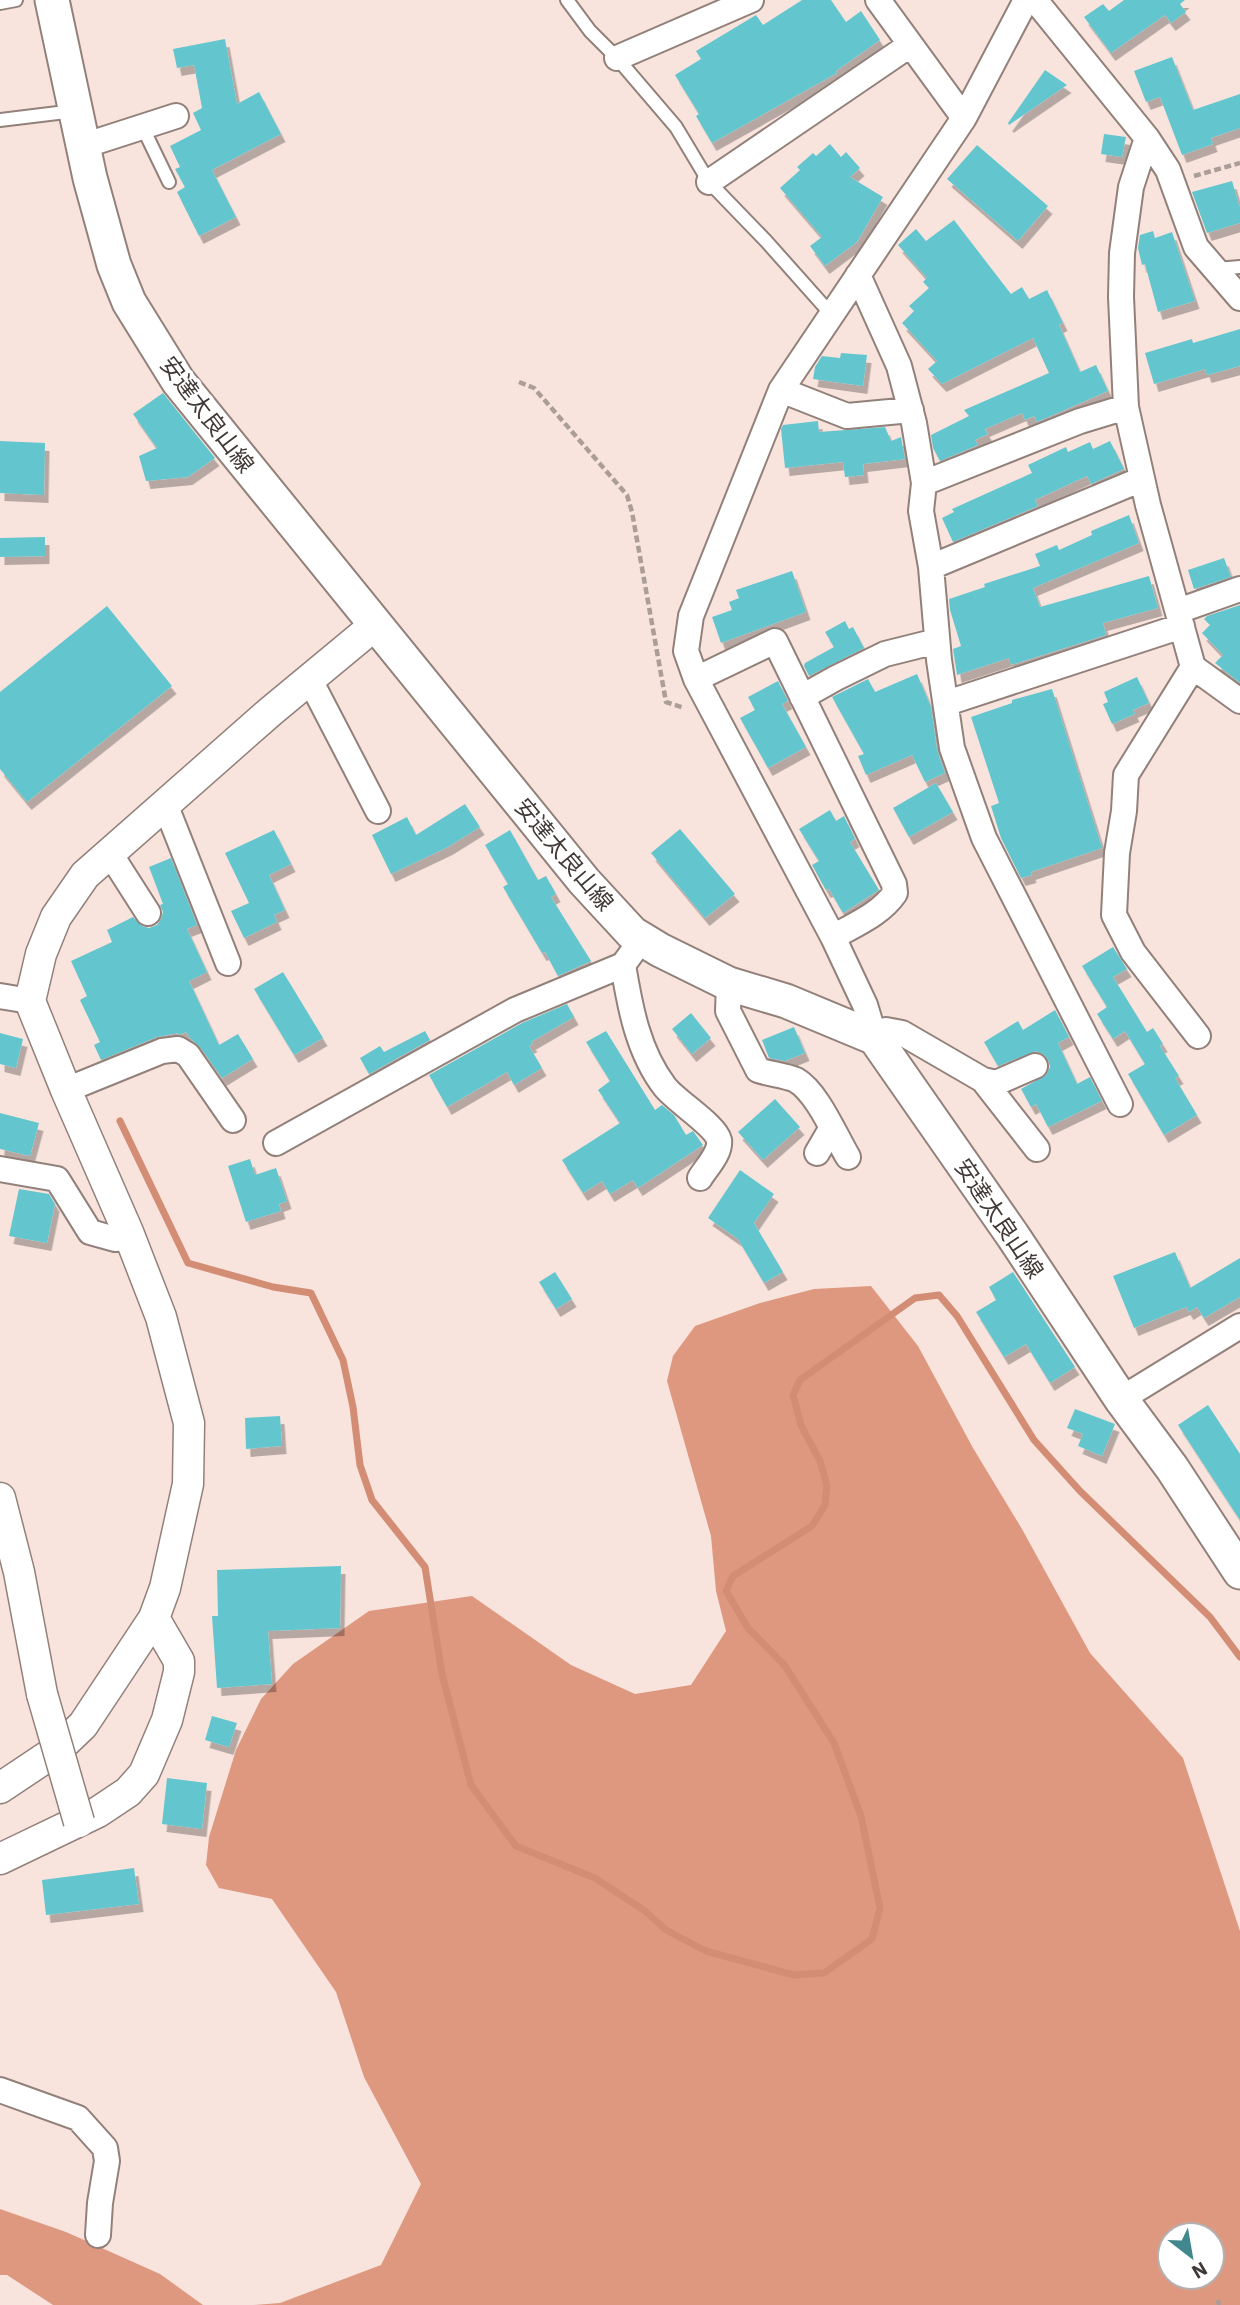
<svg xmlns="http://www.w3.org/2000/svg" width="1240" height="2305" viewBox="0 0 1240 2305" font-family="'IBM Plex Sans','Noto Sans JP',sans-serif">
<defs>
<filter id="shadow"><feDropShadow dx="4.5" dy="8" stdDeviation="0" flood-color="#0004"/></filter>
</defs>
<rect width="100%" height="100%" fill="#f8e4dd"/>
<path fill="#df9880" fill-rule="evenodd" d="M871 1286 918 1346 973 1448 1022 1529 1090 1653 1183 1758 1240 1931V2305H254L280 2303 381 2265 421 2184 364 2077 336 1992 272 1899 219 1888 206 1865 209 1837 236 1750 261 1699 293 1664 369 1611 472 1596 571 1665 635 1694 691 1685 726 1631 716 1591 711 1536 667 1381 673 1356 695 1326 760 1303 814 1289ZM1212 2235V2277H1170V2235Z
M0 2209 66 2232 160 2274 203 2305H53L7 2275H0Z"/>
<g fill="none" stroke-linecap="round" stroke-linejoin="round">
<path stroke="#d38d74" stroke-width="7" d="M120 1121 188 1263 273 1287 311 1293 343 1360 353 1407 360 1465 372 1500 425 1567 442 1674 471 1785 516 1846 595 1878 645 1911 666 1930 706 1951 794 1975 824 1973 872 1939 880 1908 861 1816 834 1743 785 1666 748 1628 726 1591 733 1576 812 1526 825 1505 827 1486 820 1461 801 1425 793 1395 800 1380 915 1298 939 1295 957 1316 1034 1440 1080 1491 1210 1617 1240 1657"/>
</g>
<path fill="#64c6ce" filter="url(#shadow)" d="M802 0H831L846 22 861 11 880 40 836 71 837 73 712 143 696 116 699 114 675 75 701 59 696 51 756 15 763 25Z
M1124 0H1185L1180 4 1186 12 1171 23 1165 15 1111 53 1084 17 1103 4 1109 11Z
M225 39 237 104 259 92 281 134 212 170 236 217 199 236 177 192 185 187 175 169 180 167 170 146 201 130 193 113 202 108 194 65 177 68 173 49Z
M1172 57 1193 110 1240 94V128L1211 138 1213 144 1182 155 1160 97 1146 102 1134 71Z
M1045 70 1067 85 1009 125 1008 123Z
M1104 134 1126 137 1122 157 1101 154Z
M830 144 841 157 846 152 860 168 850 177 883 197 857 242 825 266 810 246 822 237 780 188 800 170 797 167 813 153 816 156Z
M977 145 1048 206 1018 241 947 179Z
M1232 181 1240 208V223L1207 233 1192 192Z
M954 220 1011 294 1022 287 1029 299 1047 290 1063 323 1059 325 1080 372 1096 365 1108 391 1037 422 1034 416 1025 420 1022 413 985 429 988 434 975 440 978 445 940 461 933 448 931 435 969 416 964 410 1049 373 1033 338 942 384 928 369 937 361 902 323 914 311 909 306 929 288 923 282 927 278 898 245 916 229 926 241Z
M1153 231 1155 238 1172 232 1195 301 1158 312 1145 264 1142 265 1138 248 1140 235Z
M1240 329V366L1207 375 1205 369 1154 384 1145 353 1192 339 1193 343Z
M841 353 867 355 863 386 813 379 815 367 822 356 840 358Z
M163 393 215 458 188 477 146 481 139 456 157 448 133 414Z
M818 421 819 432 885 427 891 441 901 437 905 459 863 464 864 475 845 477 843 462 785 468 781 429 783 425Z
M0 441 45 443 44 495 0 493Z
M1110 441 1124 469 1091 484 1087 476 1035 500 1038 506 953 542 942 518 954 512 952 509 1032 473 1028 465 1066 447 1068 452 1090 442 1093 449Z
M1129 515 1139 543 1033 588 1040 607 1149 576 1158 608 1103 623 1106 635 1011 665 1009 658 957 675 953 649 961 646 950 610 949 599 985 587 984 584 1040 566 1035 554 1057 545 1059 550 1092 535 1091 531Z
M45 537V556L0 557V538Z
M1224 558 1231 577 1194 589 1188 570Z
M792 571 806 612 721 643 712 617 732 610 729 602 739 598 736 590Z
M1240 605V683L1215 663 1223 655 1202 633 1210 625 1204 619 1207 616Z
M107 606 172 686 27 802 0 769V692Z
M845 621 849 629 853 627 864 648 809 676 804 666 805 663 834 647 825 632Z
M917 674 931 707 937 750 945 773 925 782 912 755 866 775 858 756 864 754 832 697 868 679 875 692Z
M1137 677 1149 703 1133 710 1135 714 1112 724 1103 704 1108 702 1104 692Z
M778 681 788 701 782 704 806 747 768 768 740 718 755 710 748 697Z
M1052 689 1102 848 1031 872 1032 875 1021 878 1001 838 991 806 999 803 971 717 1012 703V700Z
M936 783 953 812 909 837 893 808Z
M465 804 480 827 448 847 391 874 372 835 407 817 416 835Z
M830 810 836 821 844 816 855 839 850 842 879 890 843 913 829 889 826 890 812 865 819 861 799 829Z
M680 829 735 894 705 918 651 853Z
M274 830 291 864 269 875 285 910 274 915 277 922 244 938 231 911 249 903 225 853Z
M510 830 538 880 546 876 556 894 551 897 591 961 558 976 545 952 542 953 503 887 508 884 485 845Z
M171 858 197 925 187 929 207 972 189 981 219 1045 238 1034 253 1059 222 1078 200 1047 191 1039 186 1032 179 1035 178 1033 157 1037 101 1060 94 1045 100 1042 80 1000 87 996 71 961 112 942 107 930 133 917 142 926 149 928 157 925 161 919 163 912 160 905 163 904 149 867Z
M1113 947 1127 969 1113 977 1147 1032 1153 1028 1163 1044 1160 1046 1179 1076 1175 1078 1197 1115 1164 1135 1128 1074 1145 1064 1125 1031 1113 1039 1097 1014 1107 1007 1082 966Z
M283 972 323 1038 294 1055 254 989Z
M567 1004 574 1017 531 1042 533 1044 529 1046 542 1068 514 1085 507 1072 447 1107 429 1075 522 1023Z
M1055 1010 1069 1037 1058 1043 1077 1084 1090 1077 1102 1101 1048 1127 1036 1104 1031 1107 1021 1089 1046 1075 1050 1067 1048 1059 1043 1054 1036 1051 998 1066 984 1042 1018 1021 1023 1030Z
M691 1013 711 1038 692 1054 672 1029Z
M794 1027 805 1053 785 1061 769 1058 762 1040Z
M425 1031 430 1040 369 1074 360 1058 380 1046 384 1052Z
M606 1031 655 1110 662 1105 674 1115 686 1135 693 1131 703 1145 638 1188 633 1180 610 1194 602 1181 583 1193 562 1160 620 1123 598 1090 610 1081 586 1042Z
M0 1033 23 1039 16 1068 0 1064Z
M775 1099 800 1127 763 1160 738 1132Z
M0 1113 39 1123 30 1156 0 1149Z
M250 1159 255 1175 276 1168 287 1201 279 1204 281 1211 246 1222 228 1166Z
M740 1170 774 1194 754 1223 783 1272 764 1283 738 1239 708 1218Z
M19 1189 49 1194 55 1204 47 1243 9 1236Z
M1175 1252 1190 1288 1240 1258V1297L1204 1318 1197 1307 1189 1312 1186 1307 1134 1328 1113 1276Z
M555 1272 572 1299 556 1309 539 1282Z
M1013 1272 1075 1367 1050 1383 1026 1344 1004 1357 976 1312 996 1300 989 1287Z
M1208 1405 1240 1454V1520L1178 1425Z
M1075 1409 1115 1424 1102 1456 1078 1446 1083 1434 1067 1428Z
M280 1416 282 1446 246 1449 245 1418Z
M341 1566 340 1628 268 1631 272 1684 217 1688 212 1616H218L217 1570Z
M212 1716 237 1723 229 1747 205 1740Z
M167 1778 207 1783 202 1829 162 1824Z
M134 1868 139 1904 46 1915 42 1880Z"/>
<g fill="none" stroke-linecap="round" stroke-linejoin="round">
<defs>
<path id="service" d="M567 0 590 31 617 58 676 127 709 182 766 241 831 314
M0 3 16 0
M0 120 74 111
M142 126 169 182
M1216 269 1240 267"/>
<path id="minor" d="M878 0 964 118
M1026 0 964 118 781 390 691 616 686 651 696 679 833 937 865 1005 875 1038 886 1030 902 1033 983 1080 1037 1149
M1035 0 1147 138 1131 187 1122 253 1121 297 1126 407 1148 505 1193 667 1126 775 1124 811 1117 853 1114 915 1133 952 1198 1036
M617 58 751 0
M1147 138 1168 170 1196 247 1240 298
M83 146 176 116
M709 182 910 45
M858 275 899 366 914 423 924 483 921 511 931 567 939 660 952 748 984 838 1120 1104
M781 390 847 416 911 410
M924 483 1080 421 1126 407
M931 567 1142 479
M1178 611 1240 589
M1193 667 1240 701
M696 679 775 641 894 884 895 893C881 914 854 925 833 937
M310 680 378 811
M802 697 836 678 885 654 937 641
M947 703 1182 626
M165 804 228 963
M109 852 148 913
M623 965C630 1007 638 1052 665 1087 677 1102 715 1125 719 1140 721 1153 706 1168 700 1178
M729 984 728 1011 758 1070C769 1074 785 1075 796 1080 817 1092 835 1135 848 1157
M0 996 30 1001
M983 1080 996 1083 1035 1066
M66 1090 162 1051 178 1049 188 1055 233 1120
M276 1143 515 1010 623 965 642 939
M817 1153 831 1129
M0 1169 57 1179 90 1232 115 1239 131 1238
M1121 1399 1240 1326
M0 2090 78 2118 105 2148 107 2161 100 2203 98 2235"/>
<path id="tertiary" d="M0 1498 19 1572 42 1694
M0 1788 57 1750 83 1725 154 1618 165 1588 188 1484 189 1423 161 1317 128 1232 66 1090 30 1001 41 954 56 917 85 875 270 712 375 625
M0 1859 98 1812 128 1792 144 1774 167 1720 179 1672V1661L154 1618"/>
<path id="secondary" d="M52 0 90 178 114 265 129 302 178 381 584 881 632 933 660 950 729 984 786 1001 875 1038 1013 1236 1121 1399 1172 1468 1240 1572"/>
</defs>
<use href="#service" stroke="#92807a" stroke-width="16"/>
<use href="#minor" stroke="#92807a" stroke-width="28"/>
<use href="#tertiary" stroke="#92807a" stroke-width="33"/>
<use href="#secondary" stroke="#92807a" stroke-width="37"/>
<path stroke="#ab9d97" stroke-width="4.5" stroke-dasharray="7 3.5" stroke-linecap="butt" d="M1194 176 1240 163
M519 382 534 388 627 495 632 512 666 702 684 708
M1218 2300 1219 2305"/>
<use href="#service" stroke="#fff" stroke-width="12"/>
<use href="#minor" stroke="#fff" stroke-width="24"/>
<use href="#tertiary" stroke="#fff" stroke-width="30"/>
<use href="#secondary" stroke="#fff" stroke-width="33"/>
<defs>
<path id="tertiary-bridge" d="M42 1694 79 1822"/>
</defs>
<use href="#tertiary-bridge" stroke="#92807a" stroke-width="33" stroke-linecap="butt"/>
<use href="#tertiary-bridge" stroke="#fff" stroke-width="30"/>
</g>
<g text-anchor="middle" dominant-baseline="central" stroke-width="7" stroke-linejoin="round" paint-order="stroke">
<g font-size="23" fill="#413936" stroke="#fff">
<text transform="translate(208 414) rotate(53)">安達太良山線</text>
<text transform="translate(565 854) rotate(50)">安達太良山線</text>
<text transform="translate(1000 1218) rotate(56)">安達太良山線</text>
</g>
</g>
<g transform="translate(1191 2256) rotate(149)"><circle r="33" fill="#ffffff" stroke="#b3b0af" stroke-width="2"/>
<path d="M0-5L12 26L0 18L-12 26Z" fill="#40888d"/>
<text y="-10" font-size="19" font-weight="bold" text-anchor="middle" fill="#413936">N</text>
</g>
</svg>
